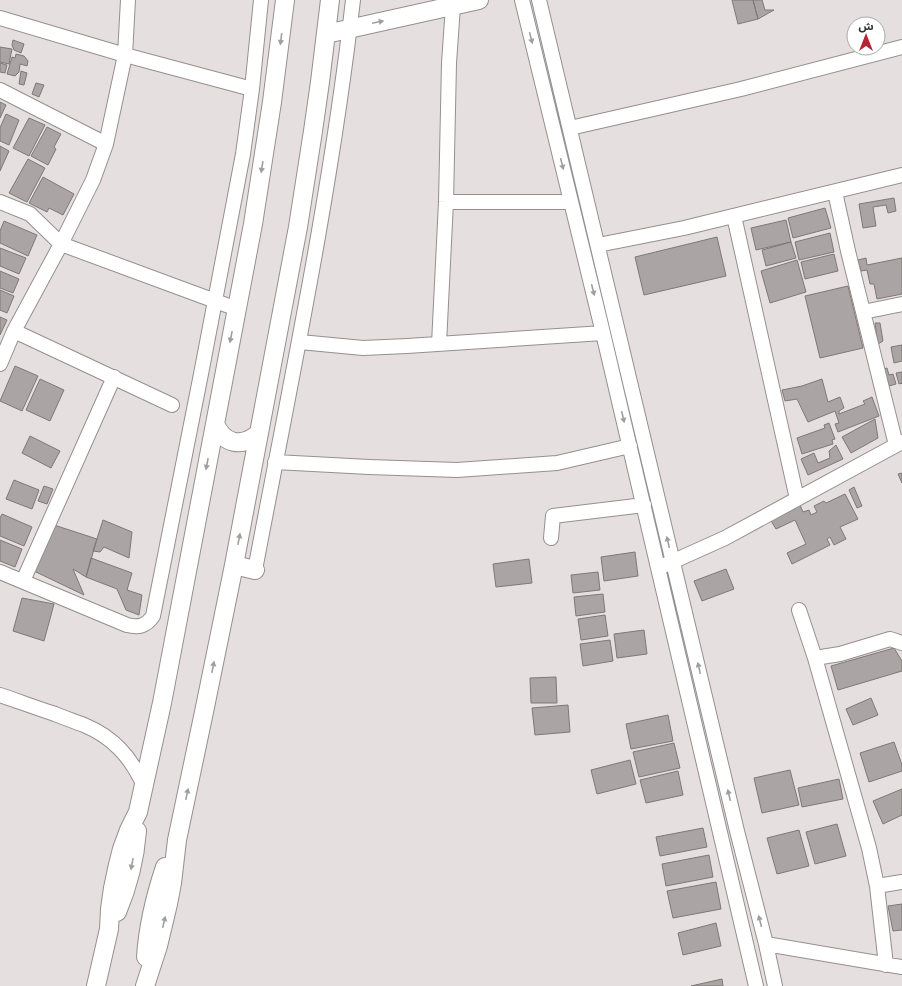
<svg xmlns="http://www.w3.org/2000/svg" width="902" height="986" viewBox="0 0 902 986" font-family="Figtree,'Noto Sans Arabic',sans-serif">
<rect width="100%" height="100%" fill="#e6dfdf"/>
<path fill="#aaa4a4" stroke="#7e7877" d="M732 0H753L758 19 738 24Z
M753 0H762L765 10H774L758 19Z
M13 40 24 44 21 53 14 50 12 45Z
M0 47 12 49 9 64 0 62Z
M16 54 24 56 28 61 27 66 20 64 19 72 15 76 7 74 12 57 15 58Z
M0 63 7 65 5 73 0 72Z
M21 71 27 73 24 85 19 84Z
M36 83 44 85 39 97 32 94Z
M0 102 6 105 0 118Z
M6 114 19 120 9 145 0 141V128Z
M29 118 45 125 29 156 13 148Z
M47 127 61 134 54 147 56 149 48 165 31 156Z
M0 146 9 151 0 171Z
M28 159 45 168 27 202 9 193Z
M43 177 74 194 63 215 49 208 47 212 29 203Z
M894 198 896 211 888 213 886 205 873 207 876 226 863 228 859 204Z
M825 208 831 228 793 238 788 218Z
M786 220 791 242 756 250 751 228Z
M4 221 37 235 28 256 0 243V231Z
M830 233 834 252 799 260 795 242Z
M717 237 726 276 644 295 635 257Z
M791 242 796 258 766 266 762 250Z
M0 248 26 258 19 274 0 266Z
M834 254 838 271 805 279 801 262Z
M866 258 867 265 902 258V294L877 299 874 284H870L867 270 861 271 858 260Z
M797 260 806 292 770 303 761 271Z
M0 271 19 279 13 293 0 288Z
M848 286 863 348 820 358 805 296Z
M0 290 14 296 7 313 0 310Z
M0 317 7 320 0 335Z
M875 323H880L883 341 878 344Z
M902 345V361L894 363 891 347Z
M15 366 38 376 22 411 0 401Z
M887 368 889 375 893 374 896 384 889 386 884 369Z
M902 372V384V383L899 384 896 373Z
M40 379 64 390 50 421 26 410Z
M822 379 828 402 840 397 844 408 839 411V414L865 404 863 401 872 397 879 416 838 432 835 424 839 423 835 411 808 422 797 399 785 401 782 390 802 386Z
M875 419 878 438 851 453 842 437Z
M829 423 835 439 832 440 833 444 802 454 797 438 825 428 824 425Z
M30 436 60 451 51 468 22 453Z
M836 445 843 459 808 475 801 459 814 453 818 463 830 458 829 451Z
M902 473V483L898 474Z
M14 480 39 490 32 509 6 499Z
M44 486 53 489 47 504 38 501Z
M854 487 862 506 857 508 849 490Z
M845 494 858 519 840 527 846 539 834 545 830 537 827 539 830 545 792 564 787 553 806 544 795 520 776 529 770 519 800 505 803 512 809 510 811 515 817 512 814 506 824 501 826 503Z
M2 514 32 527 24 546 0 536V518Z
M103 520 132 532 129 558 104 547 100 552 93 551Z
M54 525 97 539 86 577 73 569 84 595 34 571Z
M0 540 22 549 15 567 0 561Z
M635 552 638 576 604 581 601 557Z
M91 558 132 573 127 590 142 595 139 615 126 610 117 589 86 577Z
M529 559 532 583 496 587 493 564Z
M726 569 734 589 702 601 694 581Z
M598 572 600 590 573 593 571 575Z
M603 594 605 612 576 616 574 597Z
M22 598 54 604 44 641 13 631Z
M605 615 608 636 581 640 578 619Z
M644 630 647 654 617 658 614 634Z
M610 640 613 661 583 666 580 644Z
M894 648 902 661V671L838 690 831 666Z
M556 677 557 703H531L530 678Z
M871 698 878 715 853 725 846 709Z
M568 705 570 732 535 735 532 708Z
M668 715 673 741 631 749 626 724Z
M894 742 902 765V771L869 782 860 753Z
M674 743 680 768 639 777 633 752Z
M630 760 636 784 597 794 591 770Z
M790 770 799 805 762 813 754 778Z
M678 771 683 795 646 803 640 780Z
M839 779 843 799 802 807 798 788Z
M902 789V815L883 824 873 801Z
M837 824 846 856 815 864 806 832Z
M703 828 707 847 660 856 656 837Z
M799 830 809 866 777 874 767 838Z
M709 855 713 877 666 886 662 864Z
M716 882 721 909 673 918 667 891Z
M902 904V930L893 931 888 906Z
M716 923 721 946 683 955 678 933Z
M722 979 723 986H691Z"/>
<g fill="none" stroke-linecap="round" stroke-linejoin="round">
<defs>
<path id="minor" d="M522 0 603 333 756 986
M539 0 737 831 766 944 775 986
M0 18 125 55 252 89
M0 90 106 144
M570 128 741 89 902 47
M835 192 848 251 896 445
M0 202 30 214 61 244 237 309
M446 202H571
M734 216 797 499
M598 245 684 228 902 175
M863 312 902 304
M14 331 172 405
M300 342 363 348 407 346 603 333
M439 344 446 202 449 63 453 6
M0 364 14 331 61 244 93 180 106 144 125 55 128 0
M275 462 369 467 457 470 557 463 630 446
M551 538 553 516 644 505
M665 565 725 538 902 442
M255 570C291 380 331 192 353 0
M0 572 127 625C139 628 146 626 153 616L201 374 243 154 252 89 261 0
M23 581 114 377
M799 610 815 658 869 848 877 886 886 965
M815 658 840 654 890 639 902 643
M0 695C18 701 36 708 55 714 64 718 74 721 84 725 113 737 131 757 144 786
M877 886 902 882
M766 944 902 967"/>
<path id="major" d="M326 34 479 0
M215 424C224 444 241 448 258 434
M234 565 255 570
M117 912C128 886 135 858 137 831
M146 957C148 926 155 897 165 867
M96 986 109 929 110 909 113 888 117 869 122 849 129 830 138 812 162 703 253 224 272 102 285 0
M145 986 158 946 168 904 172 883 177 840 204 712 234 565 298 227 313 131 320 82 330 0"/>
</defs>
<use href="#minor" stroke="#968f8f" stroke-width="16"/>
<use href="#major" stroke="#968f8f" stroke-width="20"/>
<use href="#minor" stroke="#fff" stroke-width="14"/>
<use href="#major" stroke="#fff" stroke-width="18"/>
</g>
<defs><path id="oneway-solid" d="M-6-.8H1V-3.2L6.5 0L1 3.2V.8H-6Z"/></defs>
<g fill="#a09f9f">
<use href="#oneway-solid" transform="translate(378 22) rotate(-12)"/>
<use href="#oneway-solid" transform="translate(531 38) rotate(76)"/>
<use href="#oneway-solid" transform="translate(281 39) rotate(97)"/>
<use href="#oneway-solid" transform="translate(562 164) rotate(76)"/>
<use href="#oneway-solid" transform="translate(262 167) rotate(99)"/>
<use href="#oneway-solid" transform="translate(593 290) rotate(76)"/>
<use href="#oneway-solid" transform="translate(231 337) rotate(101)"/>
<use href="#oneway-solid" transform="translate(623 417) rotate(77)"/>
<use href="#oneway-solid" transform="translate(207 464) rotate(101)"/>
<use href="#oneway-solid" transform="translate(239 539) rotate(-79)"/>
<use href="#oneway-solid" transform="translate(668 542) rotate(-103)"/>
<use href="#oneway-solid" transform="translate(213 667) rotate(-79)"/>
<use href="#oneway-solid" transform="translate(699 668) rotate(-103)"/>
<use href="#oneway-solid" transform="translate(187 794) rotate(-78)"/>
<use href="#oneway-solid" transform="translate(729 795) rotate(-103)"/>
<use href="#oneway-solid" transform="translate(132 864) rotate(101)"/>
<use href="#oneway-solid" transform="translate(760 921) rotate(-104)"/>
<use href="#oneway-solid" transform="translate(164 922) rotate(-77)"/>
</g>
<g transform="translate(866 36)"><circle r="19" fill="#ffffff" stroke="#aaa9a9"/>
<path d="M0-3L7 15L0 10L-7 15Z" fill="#b62535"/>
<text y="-6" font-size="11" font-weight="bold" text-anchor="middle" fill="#2b2929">ش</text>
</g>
</svg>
